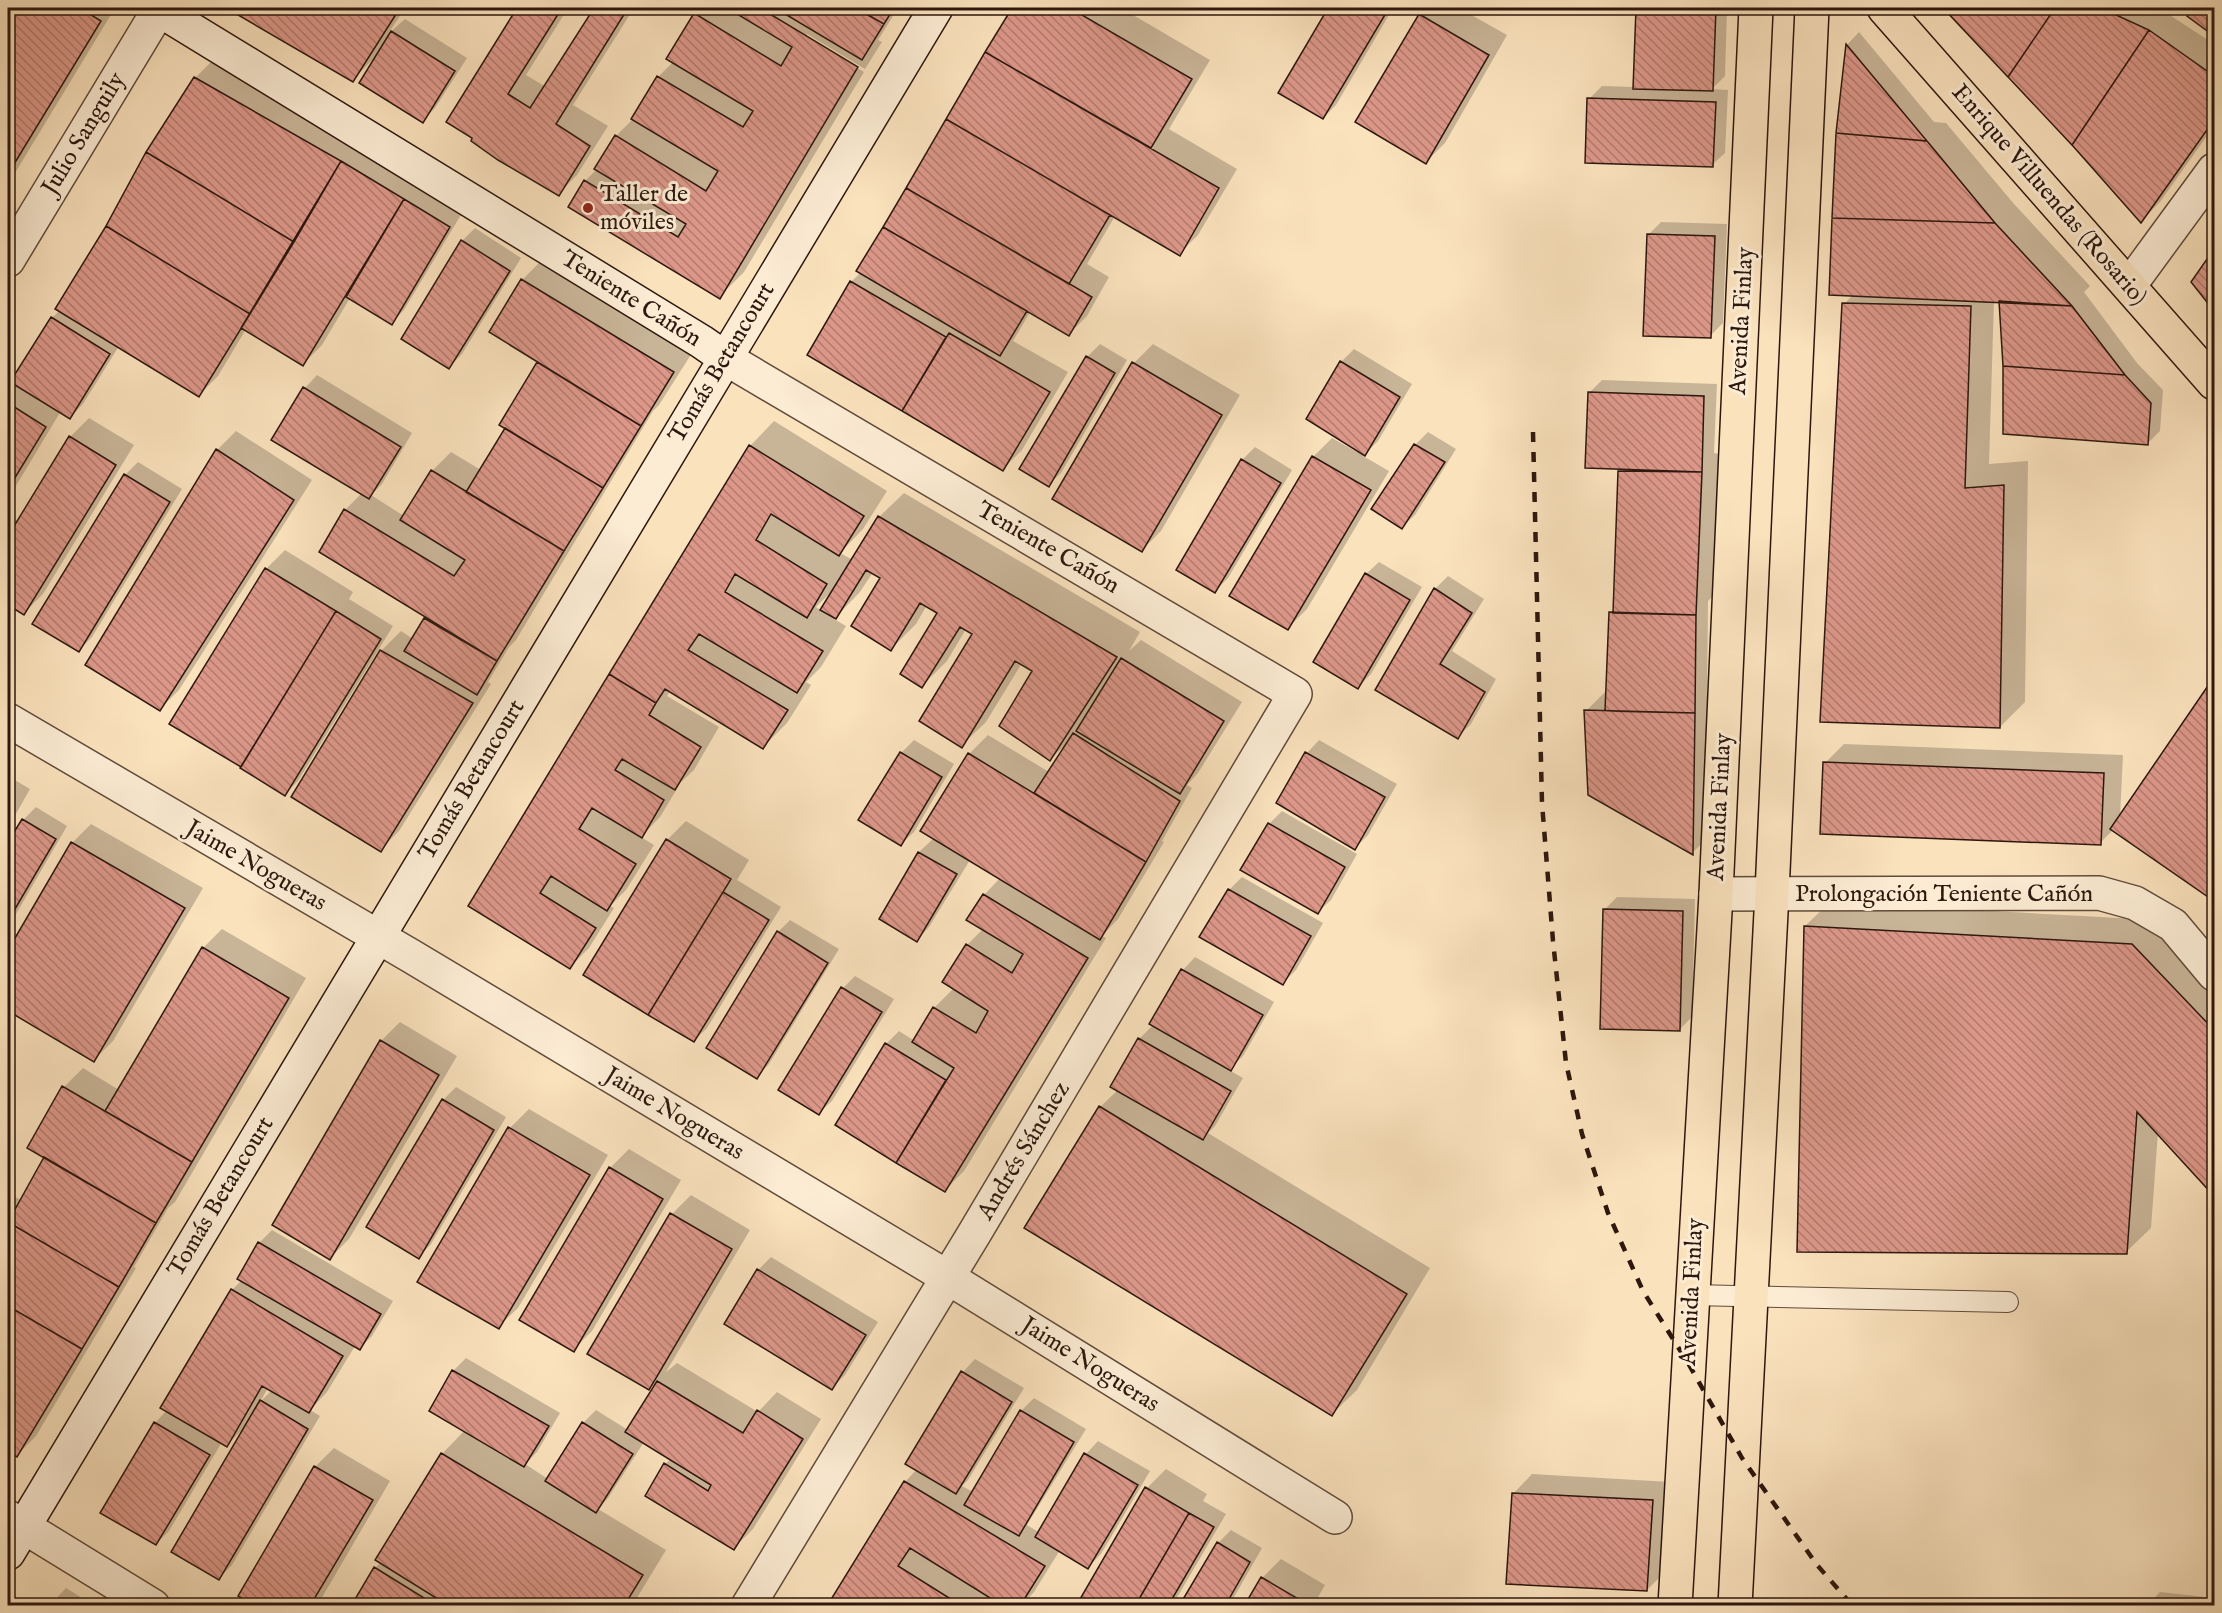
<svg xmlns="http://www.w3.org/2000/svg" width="2222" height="1613" viewBox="0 0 2222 1613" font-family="'IM FELL English',serif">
<defs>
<pattern id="building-back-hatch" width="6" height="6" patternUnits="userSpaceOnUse" patternTransform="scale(1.5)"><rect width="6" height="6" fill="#dc9789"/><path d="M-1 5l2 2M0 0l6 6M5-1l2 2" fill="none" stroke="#b37a6e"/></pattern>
</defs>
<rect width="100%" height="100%" fill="#fae2bd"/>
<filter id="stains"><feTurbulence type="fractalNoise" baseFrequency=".00333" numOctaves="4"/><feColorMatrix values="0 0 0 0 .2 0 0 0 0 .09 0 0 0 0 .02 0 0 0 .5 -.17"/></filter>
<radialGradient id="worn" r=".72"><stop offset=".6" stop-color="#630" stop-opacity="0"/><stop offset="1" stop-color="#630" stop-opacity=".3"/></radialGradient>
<path fill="#0003" fill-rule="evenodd" d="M8 8H115L15 173 8 180V70L14 60 8 57Z
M229 8H405L388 34 405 19 467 58 435 108 422 121 374 58 353 80Z
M519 8H568L526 75 546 87 595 8H634L573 105 608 126 577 175 558 194 448 121Z
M701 8H898L878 40 882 42 865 69 807 34V38L864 72 744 272 719 297 570 207 585 181 597 169 616 136 633 119 658 77 673 62 695 14Z
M1014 8H1121L1210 60 1169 129 1237 169 1198 235 1179 254 1115 216 1087 264 1109 277 1087 316 1068 335 1030 312 1013 341 1068 372 1022 450 1003 469 907 405 902 410 851 282 861 272 884 228Z
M1330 8H1393L1336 105 1323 118 1280 93Z
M1427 8H1459L1507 35 1445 143 1426 162 1420 15Z
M1637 8H1727L1725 76 1712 89 1728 90 1725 153 1712 165 1589 99 1602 86 1634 87Z
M1945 8H2053L2018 61 2020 63 2057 8H2159L2214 44V126L2160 202 2141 221Z
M2195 8H2214V34L2189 16Z
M1859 32 1934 122 1946 123 2014 204 2090 286 2084 292 2137 363 2163 390 2160 431 2148 443 2005 366 2001 301H1994L1989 464 2028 461 2025 702 2000 727 1844 304 1853 295 1838 134 1847 45Z
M214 59 422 180 417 187 462 213 404 310 391 323 350 298 322 345 303 364 246 329 218 376 199 395 119 346 83 404 70 417 61 411 8 499V391L15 383 52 318 60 310 195 78Z
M1661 222 1727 224 1723 323 1710 336 1648 235Z
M475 228 521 258 462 354 449 367 462 241Z
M2214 251V308L2192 282Z
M541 261 692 353 659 405 653 411 516 640 509 647 488 682 491 684 399 831 380 850 293 797 382 650 401 631 413 639 427 617 345 510 362 493 273 439 305 388 317 375 412 433 382 484 371 495 404 516 432 471 451 452 481 470 507 428 540 362 491 332 522 280Z
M1100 344 1127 360 1061 473 1048 485 1087 357Z
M1153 344 1240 395 1161 531 1142 550 1054 498 1134 363Z
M1354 349 1412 384 1378 441 1363 456 1389 471 1307 609 1288 628 1313 457 1332 438 1357 452 1358 450 1341 362Z
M1602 380 1717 384 1714 453 1720 454 1714 595 1708 601 1707 695H1714L1711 835 1692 853 1586 711 1605 692H1607L1610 613 1615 609 1620 472 1623 468 1589 393Z
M89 418 134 445 43 594 24 613 8 603V515L18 521 70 437Z
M774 421 887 491 863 529 840 553 853 560 879 517 904 493 1140 632 1129 651 1141 640 1242 702 1198 773 1187 785 1192 788 1162 841 1164 842 1118 919 1102 936 1106 938 964 1171 945 1190 837 1124 886 1044 899 1031 915 1041 934 1008 954 988 967 945 984 928V895L1000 878 970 860 929 927 917 940 881 918 919 852 934 838 969 754 988 735 1049 772 1069 742 1050 759 1034 670 1022 663 986 722 961 746 974 634 966 629 947 661 922 686 939 613 927 605 916 624 891 649 882 578 873 572 860 592 834 619 846 626 821 667 806 682 811 685 787 723 763 747 670 691 667 696 719 727 694 770 681 782 660 817 641 837 654 845 626 890 610 906 614 908 589 948 570 967 470 905 750 446ZM833 590 822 611 816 607Z
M236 431 312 480 179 690 160 709 217 450Z
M1428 432 1456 449 1415 515 1402 527 1373 509 1416 444Z
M1255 447 1292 470 1228 578 1215 591 1242 460Z
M138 462 182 489 92 637 79 650 125 475Z
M285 550 353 592 349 599 393 626 298 781 285 794 266 569Z
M1379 562 1422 587 1371 674 1358 687 1366 574Z
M1448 576 1484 599 1452 651 1496 679 1471 724 1458 737 1377 690 1435 589Z
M2214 680V899L2114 829 2100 843 1825 763 1844 744 2123 755 2120 817Z
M914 740 954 764 914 832 901 844 860 820 901 753Z
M1319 740 1397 784 1368 835 1355 848 1278 803 1307 753Z
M8 776 30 789 8 828Z
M36 807 67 826 8 928V845L23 820Z
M1282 811 1357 854 1331 900 1318 912 1269 824Z
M686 821 749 860 737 880 781 907 707 1028 694 1041 667 840Z
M91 824 203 888 113 1041 94 1060 8 1009V953L72 843Z
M1242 877 1323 923 1296 970 1283 983 1229 890Z
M1617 897 1695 899 1692 1017 1679 1030 1604 910Z
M1830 902 2156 920 2214 980V1194L2158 1132 2151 1228 2126 1252 1805 926Z
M790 920 839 949 769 1064 757 1077 778 932Z
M222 929 306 978 175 1202 168 1208 134 1267 136 1268 36 1436 17 1455 8 1450V1193L21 1200 46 1157 64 1087 83 1068 119 1090 203 948Z
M1195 957 1274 1002 1243 1056 1229 1070 1243 1078 1215 1126 1208 1133 1430 1268 1357 1390 1332 1414 1100 1107 1118 1090 1139 1039 1153 1025 1152 1024 1183 970Z
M855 976 894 999 832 1101 819 1113 843 988Z
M400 1022 457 1056 349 1239 330 1258 381 1041Z
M456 1087 506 1117 431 1244 419 1257 443 1100Z
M529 1109 608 1155 518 1308 498 1327 510 1128Z
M629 1149 681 1180 592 1331 573 1350 610 1168Z
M691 1195 750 1230 666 1372 677 1363 758 1412 777 1392 821 1419 753 1529 734 1548 665 1464 671 1459 644 1442 608 1498 598 1509 666 1550 632 1606H352L375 1568 381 1562 377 1559 442 1454 465 1430 431 1410 453 1371 466 1358 560 1413 537 1452 525 1464 548 1479 583 1423 596 1410 628 1430 659 1380 649 1389 590 1354 672 1214Z
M272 1230 393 1301 372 1336 359 1349 355 1346 327 1392 310 1410 320 1416 232 1565 219 1578 244 1428 227 1445 222 1442 169 1531 156 1544 155 1423 167 1410 232 1290 242 1280 259 1243ZM268 1388 272 1390 262 1400H261Z
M771 1257 878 1322 845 1375 832 1388 758 1270Z
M975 1359 1024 1388 968 1480 962 1486 973 1492 1021 1411 1034 1398 1086 1429 1027 1525 1040 1533 1086 1454 1098 1441 1150 1471 1101 1554 1088 1567 1060 1550 1034 1592 1021 1606H830L905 1482 917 1469 907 1463 963 1372Z
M334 1448 390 1481 317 1606H258L315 1467Z
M1166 1469 1207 1494 1203 1501 1226 1514 1172 1606H1078L1147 1488Z
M1532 1474 1671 1482 1666 1571 1647 1590 1513 1494Z
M1231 1530 1262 1548 1229 1606H1181L1218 1543Z
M1281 1559 1325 1585 1313 1606H1246L1262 1578Z
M66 1588 95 1606H49Z
M2160 1592 2214 1598V1606H2147Z"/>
<path fill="url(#building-back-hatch)" stroke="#2d170e" stroke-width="1.5" d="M8 8H80L101 21 8 174V68L12 61 8 58Z
M226 8H400L353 82Z
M517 8H562L508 94 530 108 594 8H628L556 124 590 146 559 196 498 160 471 141 472 138 446 122Z
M727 8H760L858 67 720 299 568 207 584 180 678 237 686 224 594 169 615 135 706 191 718 171 631 119 657 76 743 127 753 111 666 59 694 13 781 66 792 47Z
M775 8H856L884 24 862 60Z
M855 8H894L884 24Z
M1012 8H1070L1192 79 1151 148 985 52Z
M1328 8H1389L1323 119 1278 93Z
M1636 8H1716L1713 91 1633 89Z
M1943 8H2055L2008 77Z
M2055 8H2101L2149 30 2072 145 2008 77Z
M2193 8H2214V36L2187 16Z
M1419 14 1489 55 1426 164 1355 122Z
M2149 30 2214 76V120L2141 223 2072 145Z
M391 31 455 71 423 123 359 83Z
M1846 44 1927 141 1836 133Z
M985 52 1219 188 1180 256 946 119Z
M194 77 341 161 294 242 146 152Z
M1587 98 1716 102 1713 167 1585 163Z
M946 119 1110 215 1069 284 906 188Z
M1836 133 1927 141 1995 223 1832 218Z
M146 152 294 242 250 314 106 226Z
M341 161 404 199 303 366 241 328Z
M906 188 1092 297 1069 336 883 227Z
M404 199 450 227 392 325 346 297Z
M1832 218 1995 223 2072 306 1829 295Z
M106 226 250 314 199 397 55 309Z
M883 227 1027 311 1000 356 856 271Z
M1647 234 1715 236 1711 338 1643 336Z
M461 240 510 271 449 369 401 339Z
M2214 249V311L2191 282Z
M521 279 674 372 641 426 489 332Z
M850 281 946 337 902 411 807 355Z
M1999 301 2072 306 2125 375 2003 366Z
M1842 303 1971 306 1965 488 2004 485 2000 728 1820 722Z
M51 317 110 354 70 419 10 382Z
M949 333 1050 392 1003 471 902 411Z
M1086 356 1115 373 1049 487 1019 469Z
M1340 361 1400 397 1365 456 1306 419Z
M537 362 641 426 603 488 499 425Z
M1132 362 1222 415 1142 552 1052 499Z
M2003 366 2125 375 2151 403 2148 445 2003 434Z
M303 387 401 447 369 499 271 440Z
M1588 392 1704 396 1702 472 1585 468Z
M8 403 46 427 8 489Z
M505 428 603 488 564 551 466 492Z
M69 436 116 465 24 615 8 605V536Z
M1414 444 1445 462 1402 529 1371 509Z
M749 445 864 516 839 556 771 514 756 540 827 584 807 618 735 574 725 592 823 651 797 693 699 634 688 650 788 710 763 749 665 689 656 703 609 674Z
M216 449 294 500 160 711 85 665Z
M1312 456 1371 490 1288 630 1229 596Z
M1241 459 1281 483 1215 593 1176 570Z
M431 470 564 551 497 661 319 552 344 509 454 576 465 560 400 520Z
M1618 471 1702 472 1696 615 1613 613Z
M124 474 170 502 79 652 32 624Z
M878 516 1117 657 1050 761 999 726 1032 671 1015 661 962 748 919 721 972 634 960 627 922 688 900 674 937 613 920 603 891 651 851 626 880 578 866 570 836 619 820 610Z
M265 568 336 611 241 767 169 724Z
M1365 573 1410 600 1358 689 1313 662Z
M1434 588 1472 613 1440 664 1485 692 1458 739 1375 690Z
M336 611 381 639 285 796 240 768Z
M1609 612 1696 615 1695 713 1605 711Z
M424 618 497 661 477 695 404 651Z
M380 650 473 703 381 852 291 797Z
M1121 658 1224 721 1180 794 1076 731Z
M609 674 656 703 649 715 701 747 675 790 622 759 615 770 664 800 642 838 592 808 579 829 636 864 607 911 551 876 540 893 596 928 570 969 468 906Z
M2214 677V901L2110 829Z
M1584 710 1695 713 1693 855 1588 795Z
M1073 733 1180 801 1146 862 1034 793Z
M900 752 942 777 901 846 858 820Z
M1305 752 1385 797 1355 850 1276 803Z
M968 753 1146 862 1100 940 920 831Z
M1823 762 2104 773 2101 845 1820 834Z
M22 819 56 839 8 921V842Z
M1268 823 1345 867 1318 914 1240 870Z
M666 839 731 879 648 1015 583 975Z
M71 842 185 908 94 1062 8 1011V950Z
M918 852 957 874 917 942 879 919Z
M1228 889 1311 936 1283 985 1199 937Z
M723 892 769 920 694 1042 648 1015Z
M983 894 1088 958 945 1192 896 1163 954 1068 912 1042 933 1007 976 1033 988 1011 942 982 966 944 1012 973 1023 954 966 920Z
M1603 909 1683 911 1680 1031 1600 1029Z
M1804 926 2132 944 2214 1030V1196L2137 1112 2127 1254 1797 1252Z
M777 931 828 963 757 1079 706 1048Z
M202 947 289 998 192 1162 105 1111Z
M1181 969 1263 1015 1231 1071 1149 1024Z
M841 987 882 1012 819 1115 778 1090Z
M1138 1038 1231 1091 1203 1140 1110 1087Z
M380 1040 439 1075 330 1260 272 1225Z
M885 1043 946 1080 896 1163 835 1125Z
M62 1086 192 1162 156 1223 27 1148Z
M442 1099 494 1130 419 1259 366 1227Z
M1099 1106 1407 1294 1332 1416 1024 1228Z
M508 1127 590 1175 499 1329 417 1282Z
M44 1157 156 1223 119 1287 8 1222Z
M609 1167 663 1199 574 1352 519 1320Z
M670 1213 732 1249 649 1390 587 1354Z
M8 1222 119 1287 82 1349 8 1306Z
M258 1242 381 1314 360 1350 237 1279Z
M757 1269 866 1335 832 1390 724 1324Z
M231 1289 343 1356 309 1413 262 1386 227 1447 160 1408Z
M8 1306 82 1349 17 1457 8 1452Z
M452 1370 549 1426 524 1467 429 1411Z
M961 1371 1012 1402 956 1494 905 1464Z
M657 1381 743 1433 757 1410 803 1439 734 1550 645 1496 664 1463 708 1491 711 1485 625 1432Z
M260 1400 308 1429 219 1580 171 1552Z
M1020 1410 1074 1442 1019 1536 964 1505Z
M154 1422 210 1455 156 1545 100 1513Z
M582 1422 633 1454 596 1513 545 1481Z
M441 1453 643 1575 624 1606H449L375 1560Z
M1084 1453 1138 1485 1088 1569 1035 1537Z
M314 1466 373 1500 310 1606H255L238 1596Z
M904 1481 1045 1566 1020 1606H1003L910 1548 898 1566 962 1606H837L830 1601Z
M1145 1487 1189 1513 1135 1606H1076Z
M1512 1493 1653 1500 1647 1591 1506 1584Z
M1189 1513 1214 1527 1168 1606H1135Z
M1217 1542 1250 1562 1225 1606H1179Z
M374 1567 437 1606H351Z
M1261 1577 1307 1604 1306 1606H1244Z"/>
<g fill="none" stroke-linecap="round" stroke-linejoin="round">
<defs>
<path id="lane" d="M1692 1295 2008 1302"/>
<path id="street" d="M8 260 160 8
M2129 286 2214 170
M725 358 1295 694 974 1234 748 1606
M8 720 411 956 947 1277 1335 1517
M1716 894 2099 893 2135 903 2173 925 2214 974
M8 1517 153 1606"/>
<path id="secondary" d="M156 8 702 342 725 358
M8 1553 936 8"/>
<path id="primary" d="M1884 8 2214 383
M1675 1606 1716 894 1756 8
M1735 1606 1772 893 1812 8"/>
</defs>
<use href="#lane" stroke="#604a3a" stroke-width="22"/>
<use href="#street" stroke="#604a3a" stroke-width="36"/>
<use href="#secondary" stroke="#2d170e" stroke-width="36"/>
<use href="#primary" stroke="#2d170e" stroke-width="36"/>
<use href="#lane" stroke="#fcecd4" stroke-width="20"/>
<use href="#street" stroke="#fcecd4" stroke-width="33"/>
<use href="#secondary" stroke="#fcecd4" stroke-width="33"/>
<use href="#primary" stroke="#fae2bd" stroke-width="33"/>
<path stroke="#2d170e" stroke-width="4.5" stroke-dasharray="10 10" stroke-linecap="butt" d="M1533 432 1542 803 1553 941 1566 1063 1582 1134 1608 1213 1643 1291 1688 1363 1742 1458 1817 1565 1853 1606"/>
</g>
<circle fill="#8f2418" stroke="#fcecd4" stroke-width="2" cx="588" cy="208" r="6"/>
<g text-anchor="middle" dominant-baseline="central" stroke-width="6" stroke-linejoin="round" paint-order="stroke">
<g font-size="24" fill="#2d170e" stroke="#fcecd4">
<text transform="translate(84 134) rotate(-59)">Julio Sanguily</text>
<text transform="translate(2049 195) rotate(49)">Enrique Villuendas (Rosario)</text>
<text transform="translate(631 299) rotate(32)">Teniente Cañón</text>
<text transform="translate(1742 321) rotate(-87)">Avenida Finlay</text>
<text transform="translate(722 363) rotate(-59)">Tomás Betancourt</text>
<text transform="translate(1048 548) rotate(30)">Teniente Cañón</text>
<text transform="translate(472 780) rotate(-59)">Tomás Betancourt</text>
<text transform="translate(1720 807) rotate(-87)">Avenida Finlay</text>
<text transform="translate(256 866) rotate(30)">Jaime Nogueras</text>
<text x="1944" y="894">Prolongación Teniente Cañón</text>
<text transform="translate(674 1114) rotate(31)">Jaime Nogueras</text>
<text transform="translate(1024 1151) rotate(-59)">Andrés Sánchez</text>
<text transform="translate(221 1197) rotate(-59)">Tomás Betancourt</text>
<text transform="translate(1692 1292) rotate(-87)">Avenida Finlay</text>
<text transform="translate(1090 1365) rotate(32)">Jaime Nogueras</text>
</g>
<g font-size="24" fill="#2d170e" stroke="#fcecd4" text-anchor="start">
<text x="600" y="194">Taller de<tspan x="600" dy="28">móviles</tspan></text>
</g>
</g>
<rect width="2222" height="1613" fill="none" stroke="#fae2bd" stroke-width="30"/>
<rect x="9" y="9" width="2204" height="1595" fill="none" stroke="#2d170e" stroke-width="3"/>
<rect x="15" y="15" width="2192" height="1583" fill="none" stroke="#2d170e" stroke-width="1.5"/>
<rect width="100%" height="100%" filter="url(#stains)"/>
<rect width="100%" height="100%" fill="url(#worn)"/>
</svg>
